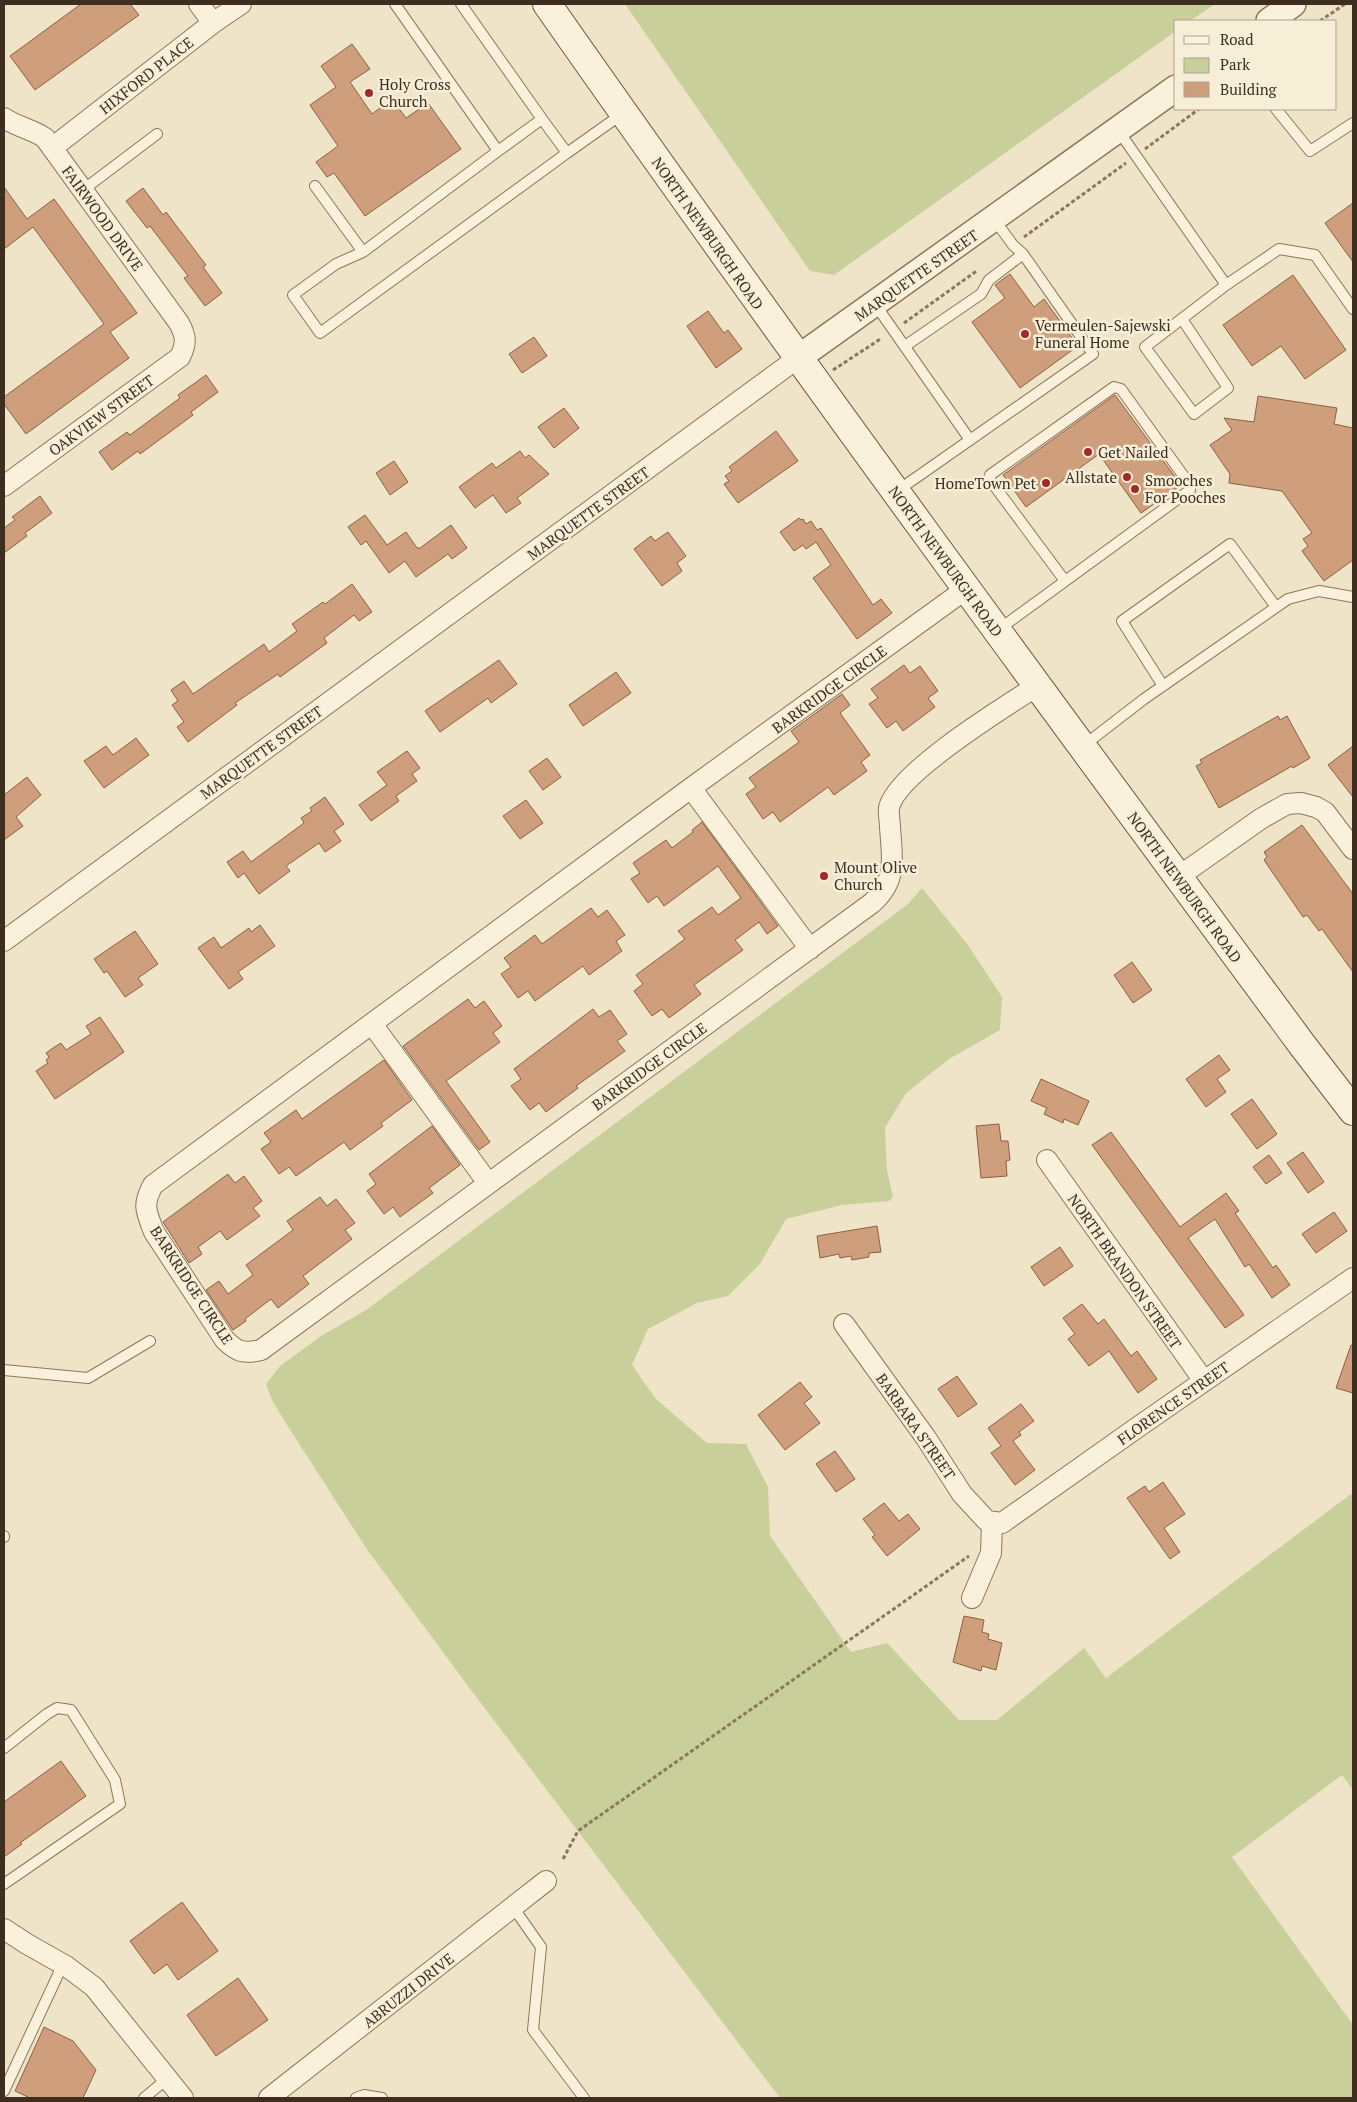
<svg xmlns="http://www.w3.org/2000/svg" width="1357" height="2102" viewBox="0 0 1357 2102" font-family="'PT Serif',serif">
<rect width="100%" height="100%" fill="#f0e4c8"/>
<path fill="#c9cf9b" d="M625 4H1215L1190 21H1176V31L834 275 810 271Z
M922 888 968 945 1002 997 1000 1030 949 1059 906 1093 885 1128 887 1170 893 1197 889 1201 842 1205 786 1219 760 1264 728 1296 697 1303 648 1329 632 1365 656 1399 707 1443 746 1444 768 1487 770 1536 851 1652 887 1643 959 1720H997L1084 1648 1106 1678 1351 1494 1353 1497V1790L1342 1775 1232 1857 1353 2025V2098H780L477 1698 368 1551 287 1425 272 1400 266 1384 280 1366 321 1336 366 1310 908 904Z"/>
<path fill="#cf9f7d" stroke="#8d5f41" d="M81 4H130L139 15 35 90 10 56Z
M352 44 370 69 350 82 372 114 392 99 406 118 428 103 461 149 365 216 334 173 327 177 316 162 338 146 310 105 336 87 321 66Z
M4 187 27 219 54 199 137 313 110 332 129 358 26 434 4 404V397L104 324 33 227 4 249Z
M143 188 163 215 166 212 206 265 203 267 222 293 205 306 184 278 188 276 150 226 147 228 126 201Z
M1353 203V262L1325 223Z
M1010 274 1034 307 1044 299 1078 346 1020 388 972 322 1005 298 995 285Z
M1293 275 1346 350 1305 379 1281 346 1252 366 1223 325Z
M708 311 724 333 728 330 742 349 716 368 687 326Z
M534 337 547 356 522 373 509 354Z
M206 375 218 392 191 412 193 415 140 454 138 451 112 470 99 452 127 432 130 435 180 398 178 395Z
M1115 395 1181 485 1141 513 1099 454 1026 507 1003 475Z
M1258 396 1337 408 1334 424 1353 428V560L1324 581 1302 551 1308 546 1303 539 1312 533 1282 491 1229 483 1230 474 1210 445 1232 430 1224 418 1254 422Z
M564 408 579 428 554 448 538 427Z
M776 431 798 461 738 503 724 484 729 481 725 476 732 471 729 467Z
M520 451 525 458 529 455 549 474 517 498 521 503 506 513 493 495 475 508 459 487 492 463 496 468Z
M394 461 408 482 390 495 376 473Z
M40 496 52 513 25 533 27 536 4 553V528L15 520 12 517Z
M365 515 387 545 406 532 417 548H420L451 525 467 548 452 559 448 554 416 577 405 561 389 573 366 541 361 545 348 527Z
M799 518 801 520 803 519 806 524 811 521 817 530 821 528 873 605 881 599 892 613 857 639 813 578 831 565 816 542 806 549 803 545 794 551 780 532Z
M668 532 686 556 677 563 682 571 662 586 634 549 651 536 655 541Z
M352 584 372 612 359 621 354 615 324 638 327 643 280 677 278 674 235 703 237 705 188 742 177 727 184 722 172 705 178 701 171 690 184 681 193 694 264 644 269 652 297 631 292 624 323 602 325 604Z
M499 660 517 684 491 703 488 698 440 732 425 711Z
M904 665 910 673 920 666 938 691 928 698 935 707 903 731 896 721 887 728 869 704 878 698 871 689Z
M616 672 631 693 583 726 569 705Z
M842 694 850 705 840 713 870 755 861 762 867 771 834 795 828 787 780 822 773 812 763 819 746 794 756 787 749 778 799 742 791 731Z
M1278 716 1280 720 1287 716 1310 758 1293 768 1292 766 1219 808 1196 766 1202 763 1200 760Z
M136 738 149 755 104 788 84 761 106 746 113 755Z
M1353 746V797L1328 765Z
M407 751 420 768 412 774 417 781 396 796 399 801 371 821 359 805 387 785 377 772Z
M547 758 561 777 543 790 529 771Z
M27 777 41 795 16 817 23 826 4 840V795Z
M325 797 344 824 334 831 341 841 325 852 319 843 286 866 290 871 259 894 244 873 238 878 227 862 243 851 251 862 304 823 301 818 312 811 310 808Z
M526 800 543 823 520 839 503 816Z
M702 822 778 926 767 934 759 922 735 940 743 950 694 985 701 994 669 1018 662 1009 652 1016 634 991 643 984 636 975 685 939 678 931 712 907 718 915 741 898 718 866 664 906 657 896 648 903 631 879 640 873 633 863 666 840 672 848 693 832 692 830Z
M1302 825 1353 894V972L1322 929 1319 931 1307 915 1303 917 1264 860 1267 857 1264 852Z
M591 908 598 917 607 910 625 935 616 941 622 951 589 975 583 966 535 1001 528 991 518 998 501 974 511 967 504 958 535 935 542 944Z
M260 925 275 946 238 972 243 979 229 989 198 948 214 937 221 948 249 928 251 932Z
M135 931 158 964 138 978 143 985 125 997 107 971 104 973 94 959Z
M1132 962 1152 990 1133 1003 1114 975Z
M468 999 475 1008 484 1001 502 1026 493 1033 500 1042 446 1081 490 1142 479 1150 403 1046Z
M593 1009 599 1017 610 1010 627 1034 617 1041 625 1051 576 1086 578 1088 546 1112 539 1103 530 1110 511 1086 521 1079 514 1069Z
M100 1017 124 1052 55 1099 36 1071 48 1063 46 1060 49 1057 46 1053 53 1048 61 1043 66 1050 91 1034 86 1026Z
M1219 1055 1230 1070 1217 1079 1226 1092 1206 1107 1186 1079Z
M384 1060 412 1100 381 1123 383 1126 350 1150 344 1142 296 1176 289 1167 279 1174 261 1149 271 1142 264 1133 296 1110 302 1119Z
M1041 1079 1089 1101 1078 1125 1064 1119 1063 1123 1044 1114 1047 1108 1031 1101Z
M1252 1099 1277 1134 1257 1149 1231 1114Z
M999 1124 1001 1141H1008L1010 1160 1006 1161 1007 1176 981 1178 976 1126Z
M432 1126 460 1165 429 1188 433 1193 400 1217 393 1207 384 1214 367 1191 376 1184 369 1174Z
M1111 1132 1180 1227 1226 1193 1239 1211 1235 1213 1273 1268 1276 1265 1290 1285 1272 1298 1249 1264 1245 1267 1215 1219 1188 1238 1244 1315 1225 1328 1092 1145Z
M1303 1152 1324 1182 1308 1193 1287 1163Z
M1269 1155 1282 1173 1266 1184 1253 1167Z
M228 1174 235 1183 244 1176 262 1201 253 1208 260 1216 227 1240 220 1231 198 1247 202 1254 189 1263 163 1222Z
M320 1197 327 1206 336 1199 355 1223 345 1230 352 1239 303 1276 309 1284 278 1308 271 1299 245 1319 246 1321 233 1330 206 1290 219 1281 228 1294 253 1275 246 1265 293 1230 287 1221Z
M1334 1212 1347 1231 1316 1253 1302 1234Z
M877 1226 881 1252 869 1253V1257L852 1260 851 1256 840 1258 839 1254 820 1258 817 1236Z
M1060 1247 1073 1266 1044 1286 1031 1267Z
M1082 1304 1098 1324 1104 1319 1131 1356 1137 1351 1157 1379 1138 1393 1109 1351 1089 1366 1068 1339 1075 1334 1063 1318Z
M1351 1345H1353V1393L1336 1388Z
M957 1376 977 1404 958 1417 938 1389Z
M800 1382 812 1397 804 1403 820 1423 785 1450 758 1415Z
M1021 1404 1034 1421 1019 1432 1021 1435 1013 1441 1035 1470 1015 1485 991 1453 1001 1446 988 1428Z
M835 1451 855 1479 836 1492 816 1464Z
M1163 1482 1185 1514 1164 1528 1180 1552 1170 1559 1127 1498 1145 1486 1149 1492Z
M884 1503 899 1521 908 1514 920 1529 887 1556 872 1537 875 1535 863 1519Z
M964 1616 984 1620 982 1632 989 1634 988 1639 1002 1643 996 1670 982 1666 981 1671 953 1662Z
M61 1761 86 1796 20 1843 22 1844 4 1857V1802Z
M182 1902 218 1951 178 1980 167 1964 154 1974 130 1941Z
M238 1978 268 2020 216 2056 187 2015Z
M44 2027 73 2041 96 2070 83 2098H30L15 2091Z"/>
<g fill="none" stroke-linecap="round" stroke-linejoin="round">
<defs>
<path id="service" d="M461 4 542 119
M1276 109 1310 151 1353 123
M1118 130 1226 285 1279 249 1315 255 1353 309
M498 151 542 119 567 153 622 114
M315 186 363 252 498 151 395 4
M83 190 157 134
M363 252 336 264 293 295 320 333 567 153
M875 304 970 440
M1182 319 1228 388 1194 414 1145 347 1226 285
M905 346 981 294 989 280 1023 254
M897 491 1093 354 1023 254 1013 245 994 219
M998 630 1190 490V485L1121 389 1114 387 990 475V480L1065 581
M1163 686 1122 621 1230 544 1276 607
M1083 746 1144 699 1288 599 1319 591 1353 597
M4 1370 88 1378 150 1341
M4 1536V1537
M4 1748 47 1714 57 1708 71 1710 115 1780 120 1804 4 1884
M513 1907 541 1947 533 2030 584 2098
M4 2091 63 1964
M144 2098 168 2078
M356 2098 364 2095 382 2098"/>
<path id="minor" d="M199 4 213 23
M4 118C17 127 32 129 45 138L179 323C186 336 187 343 180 357L4 486
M52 148 213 23 241 4
M966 589 691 788 153 1185C142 1205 146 1211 154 1232L225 1340C237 1352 244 1354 261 1350L872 903C898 880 892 858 890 827 890 821 888 813 889 808 896 773 1006 706 1037 686
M691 788 810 949
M1178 877 1262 818 1287 804 1301 803 1316 807 1325 812 1353 849
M4 941 798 358
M372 1024 488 1183
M1047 1160 1204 1381
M844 1324 926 1438 962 1494 987 1521 1002 1523 1138 1427 1353 1278
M972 1598 991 1553 992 1523
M4 1929 27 1944 66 1966 94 1987 183 2098
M269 2098 546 1881"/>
<path id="tertiary" d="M1269 21 1293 4
M798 358 1176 88"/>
<path id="secondary" d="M547 4C793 355 1048 701 1303 1046L1353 1111"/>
</defs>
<use href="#service" stroke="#8d765c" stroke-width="12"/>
<use href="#minor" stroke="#8d765c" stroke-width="22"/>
<use href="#tertiary" stroke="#8d765c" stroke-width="28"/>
<use href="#secondary" stroke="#6f573f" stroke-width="30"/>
<path stroke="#8d765c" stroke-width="3" stroke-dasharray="4 2.5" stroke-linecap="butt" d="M1320 21 1345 4
M1145 149 1199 109
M1024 237 1126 163
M904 323 978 270
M833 370 882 338
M563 1859 578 1831 969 1556"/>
<use href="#service" stroke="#faf1dc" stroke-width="10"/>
<use href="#minor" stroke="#faf1dc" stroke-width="20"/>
<use href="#tertiary" stroke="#faf1dc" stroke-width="25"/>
<use href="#secondary" stroke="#faf1dc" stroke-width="28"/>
</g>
<g fill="#9e2a2b" stroke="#f7eed8" stroke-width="2">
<circle cx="369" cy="93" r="5"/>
<circle cx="1025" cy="334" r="5"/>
<circle cx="1088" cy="452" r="5"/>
<circle cx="1127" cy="477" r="5"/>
<circle cx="1046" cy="483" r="5"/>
<circle cx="1135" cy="489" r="5"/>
<circle cx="824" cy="876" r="5"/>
</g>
<g text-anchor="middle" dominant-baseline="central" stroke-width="5" stroke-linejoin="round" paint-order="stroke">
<g font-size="15" fill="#3d2e20" stroke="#f7eed8">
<text transform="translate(146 75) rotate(-38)">HIXFORD PLACE</text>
<text transform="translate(103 218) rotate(54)">FAIRWOOD DRIVE</text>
<text transform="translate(708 233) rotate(55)">NORTH NEWBURGH ROAD</text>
<text transform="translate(916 275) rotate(-35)">MARQUETTE STREET</text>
<text transform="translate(101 415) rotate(-36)">OAKVIEW STREET</text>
<text transform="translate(588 513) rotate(-36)">MARQUETTE STREET</text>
<text transform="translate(946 561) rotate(54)">NORTH NEWBURGH ROAD</text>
<text transform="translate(829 689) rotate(-36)">BARKRIDGE CIRCLE</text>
<text transform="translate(261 752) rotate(-36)">MARQUETTE STREET</text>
<text transform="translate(1185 887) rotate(54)">NORTH NEWBURGH ROAD</text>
<text transform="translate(649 1066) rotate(-36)">BARKRIDGE CIRCLE</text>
<text transform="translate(1125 1271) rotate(55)">NORTH BRANDON STREET</text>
<text transform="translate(192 1285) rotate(57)">BARKRIDGE CIRCLE</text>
<text transform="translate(1173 1403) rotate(-35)">FLORENCE STREET</text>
<text transform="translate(916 1426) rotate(55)">BARBARA STREET</text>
<text transform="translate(408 1990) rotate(-38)">ABRUZZI DRIVE</text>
</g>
<g font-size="15" fill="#3d2e20" stroke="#f7eed8" text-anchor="start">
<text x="379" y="84">Holy Cross<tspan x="379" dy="17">Church</tspan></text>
<text x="1035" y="325">Vermeulen-Sajewski<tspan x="1035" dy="17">Funeral Home</tspan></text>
<text x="1098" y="452">Get Nailed</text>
<text x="1117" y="477" text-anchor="end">Allstate</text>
<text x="1145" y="480">Smooches<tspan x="1145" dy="17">For Pooches</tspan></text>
<text x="1036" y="483" text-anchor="end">HomeTown Pet</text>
<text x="834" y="867">Mount Olive<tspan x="834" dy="17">Church</tspan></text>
</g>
</g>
<rect width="1357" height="2102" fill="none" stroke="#3d2e20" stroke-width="10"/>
<rect x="1174" y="20" width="162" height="90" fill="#f7eed8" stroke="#ada18e"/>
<rect x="1184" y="36" width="25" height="8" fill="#faf1dc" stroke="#ada18e"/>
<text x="1220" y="45" font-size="15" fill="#3d2e20">Road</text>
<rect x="1184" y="58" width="25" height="15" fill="#c9cf9b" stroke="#ada18e"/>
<text x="1220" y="70" font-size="15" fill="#3d2e20">Park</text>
<rect x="1184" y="82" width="25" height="15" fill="#cf9f7d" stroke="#ada18e"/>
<text x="1220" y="95" font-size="15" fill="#3d2e20">Building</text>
</svg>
